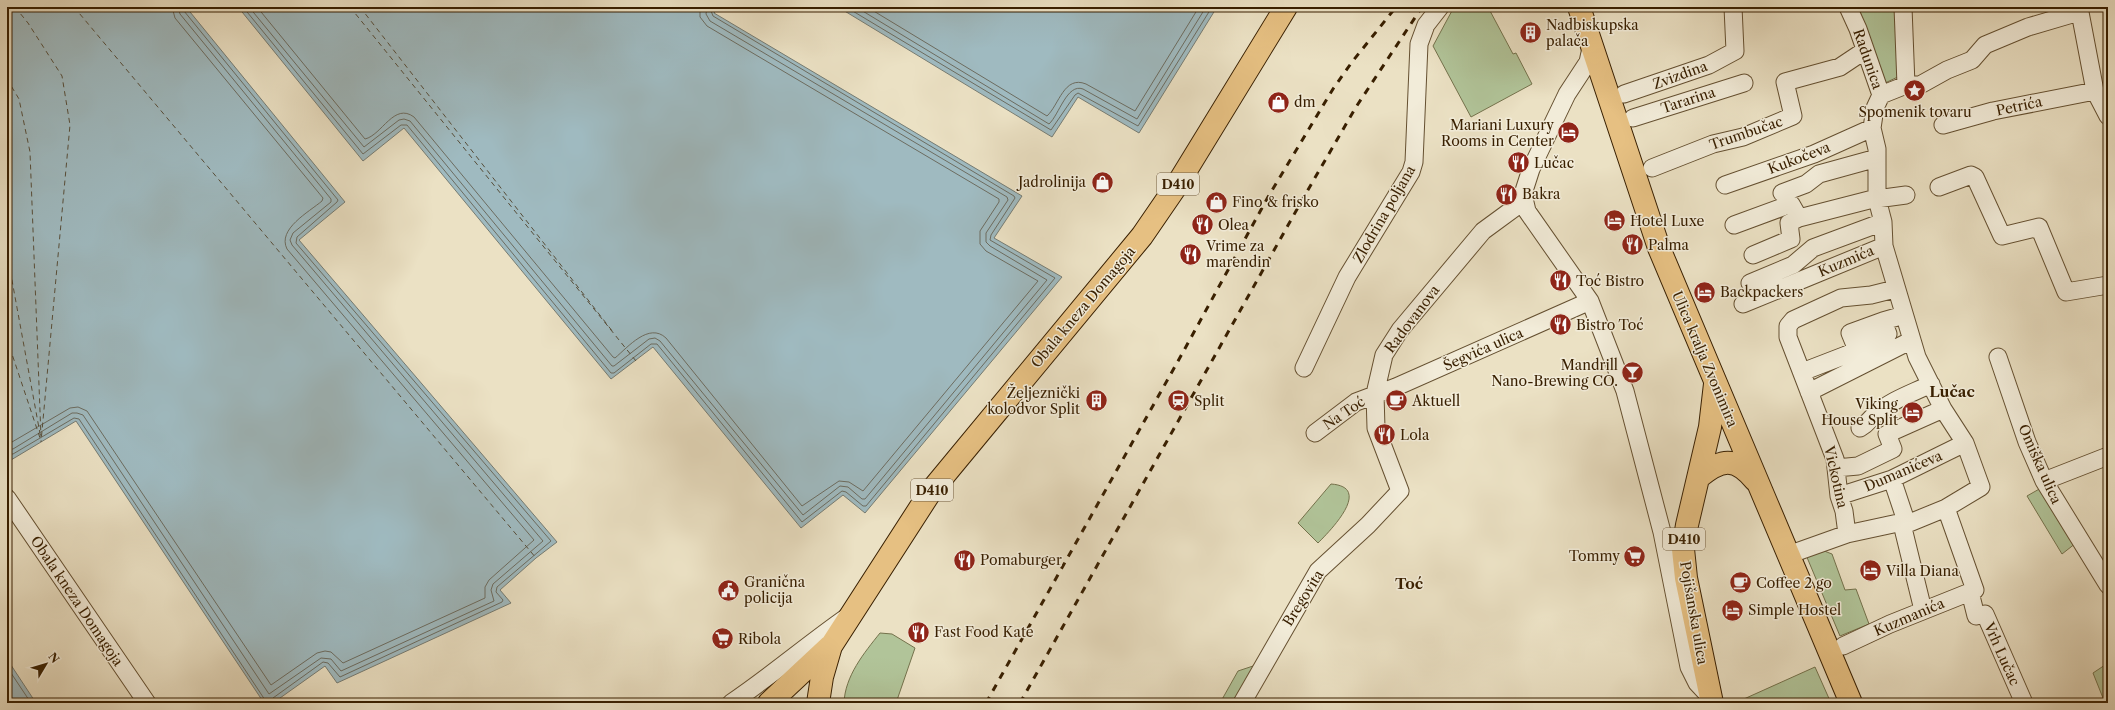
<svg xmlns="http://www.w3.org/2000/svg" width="2115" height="710" viewBox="0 0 2115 710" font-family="'Libre Caslon Text',serif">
<rect width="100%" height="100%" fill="#ebe1c4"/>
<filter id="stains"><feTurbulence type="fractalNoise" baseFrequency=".005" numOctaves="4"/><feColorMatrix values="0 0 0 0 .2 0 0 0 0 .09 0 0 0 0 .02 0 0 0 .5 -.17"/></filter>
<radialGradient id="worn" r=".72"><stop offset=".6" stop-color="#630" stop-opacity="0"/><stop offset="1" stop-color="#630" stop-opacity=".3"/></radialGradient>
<path fill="#b1c499" stroke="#74724c" d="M1454 7H1492L1489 9 1513 54 1516 53 1532 84 1471 117 1433 46Z
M1860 7H1898L1902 75 1885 83 1861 18Z
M1331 484C1373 487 1331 530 1318 543L1298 523Z
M2041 488 2076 543 2062 554 2027 496Z
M1819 549 1832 554 1845 590 1856 589 1869 624 1840 636 1806 555Z
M880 633 892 634 915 648 896 703H844C845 676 864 653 880 633Z
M2108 663V703H2105L2093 673Z
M1256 665 1234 703H1220L1238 671Z
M1815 667 1831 703H1735Z"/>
<path fill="#9fbac0" stroke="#767c73" d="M7 7H186L345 202 299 240 557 542 536 558 500 590 511 603 337 683 325 666 273 703H264L76 421 11 460 7 455Z
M238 7H720L714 13 1022 196 994 238 1062 277 865 513 843 495 801 528 653 347 611 379 404 128 363 161Z
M838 7H1217L1139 133 1078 97 1052 137Z
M7 659 36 703H7Z"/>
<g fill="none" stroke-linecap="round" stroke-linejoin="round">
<path stroke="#6c6c60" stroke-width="1" d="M183 7 184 11 338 200 337 202 297 237 296 243 551 541 497 587 496 592 503 600 502 602 340 677 328 663 323 662 273 698 272 703
M243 7 363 154 401 125H407L611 373H614L651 344H657L802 522 842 491 846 492 863 506H866L1055 278 990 240 991 235 1015 198 1014 196 713 16 711 11 714 7
M249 7 364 147 399 120 404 119 410 121 612 366H614L649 339 655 338 660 341 803 515 840 486 848 487 862 499H865L1047 280 990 246 986 242V233L1008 200 1007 197 710 21 706 14 707 7
M257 7 365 139C382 135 394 102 414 117L613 357 615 358C628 347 649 322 666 338L802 506 839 481 849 482 863 491 1038 281 986 251 980 244V231L999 202V199L707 26 700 17V7
M846 7 1051 130 1075 95 1078 93 1138 126 1212 7
M856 7 1049 124C1059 115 1067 83 1083 89L1137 119 1206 7
M867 7 1047 116C1059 105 1064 75 1086 84L1135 111 1199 7
M7 442H12L70 408 78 407 87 411 271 685 317 653 325 651 331 652 343 663 485 598V587L489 580 534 540 287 249C277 229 309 212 322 201L323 198 175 18 172 7
M7 449H13L72 413H77L83 415 269 694 321 658 331 659 341 671 494 601 491 590 493 584 543 541 292 245 290 240 293 233 331 202V199L180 14 178 7
M7 454H13L74 418 79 419 267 703
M7 667 31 703"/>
<path stroke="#574e3a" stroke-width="1" stroke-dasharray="5 4" stroke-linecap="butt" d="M15 7 28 23 62 76 70 125 41 442
M74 7 536 558
M350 7 636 361
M360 7 613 332
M7 79 19 99 30 152 41 437
M7 253 41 439
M7 339 40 438"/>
<defs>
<path id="minor" d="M1903 7 1906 85
M2079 7 2095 91 2108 116
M1591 48 1588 62 1567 94 1531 169 1523 194 1527 211 1590 301 1625 391 1662 532 1689 667 1697 683 1711 698
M1624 94 1709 65 1735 51 1733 7
M1881 95 1906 85H1920L1947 70 1972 60 1985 45 2028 27 2079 12
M1633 118 1744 83
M1943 125 1993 111 2095 91
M1652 168 1713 144 1743 137 1793 116 1785 82 1840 67 1864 51
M1725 185 1814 154 1872 128
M1939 187 1971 175 1975 177 2002 236 2039 227 2066 292 2108 285
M1782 193 1806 184 1819 174 1877 158
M1734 225 1791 204 1799 218 1869 200 1906 195
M1753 255 1791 239 1789 223 1799 218
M1750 283 1793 265 1813 248 1883 222
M1743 304 1884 246
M1857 350 1850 333 1883 321
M1998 357 2027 442 2044 481 2108 585
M1304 368 1347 277 1411 172 1414 162 1419 44 1426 25 1440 7
M1802 372 1846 355 1888 334 1883 321 1904 315
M1809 392 1912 340
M1860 428C1869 423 1869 419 1876 414 1891 400 1913 393 1931 384
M1315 433 1356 402 1396 387 1590 301
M1836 468 1858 466 1893 449 1887 434 1943 409
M1892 479 1907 524
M2044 481 2108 456
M1839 496 1892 479 1965 443
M7 498 147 703
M1902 524 1923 610
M1847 534 1844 511 1839 496 1835 459 1788 337V326L1793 320 1841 298 1871 295 1895 289
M1788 555 1847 534 1898 523 1907 524 1946 508 1981 487 1965 443 1943 409 1917 357 1884 246 1883 222 1877 199V149L1872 128 1875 108 1881 95 1858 29 1848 7
M1970 592 1976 616 1985 614 2024 703
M1843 646 1890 624 1975 590 1946 508
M731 703C771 676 807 645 847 617
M1242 703 1318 571 1368 525 1400 491 1376 428 1375 394 1384 355 1400 330 1483 231 1524 201"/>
<path id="major" d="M1579 7 1659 248 1851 703
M1699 477C1721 459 1735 456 1755 480
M769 703 830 646
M818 703 822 677 831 646 931 491 1142 236 1177 185 1286 7
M1712 703 1686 578 1683 549 1687 525 1710 427 1715 384"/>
</defs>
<use href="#minor" stroke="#655031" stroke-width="19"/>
<use href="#major" stroke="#381f00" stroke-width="24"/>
<use href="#minor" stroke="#f2ecd9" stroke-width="17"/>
<use href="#major" stroke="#e6c082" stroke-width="22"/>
<path stroke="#381f00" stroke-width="3" stroke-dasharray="7 7" stroke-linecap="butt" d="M986 703 1182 354 1268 197 1333 89 1352 62 1396 7
M1020 703 1305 195 1356 107 1422 7"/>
</g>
<defs>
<symbol id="building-disc" viewBox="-11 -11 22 22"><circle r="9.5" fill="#8f2418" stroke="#f2ecd9"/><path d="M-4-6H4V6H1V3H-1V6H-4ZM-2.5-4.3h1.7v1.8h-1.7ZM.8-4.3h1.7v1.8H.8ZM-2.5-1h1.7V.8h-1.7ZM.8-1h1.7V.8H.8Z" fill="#fff"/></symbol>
<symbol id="sight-disc" viewBox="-11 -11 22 22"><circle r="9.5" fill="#8f2418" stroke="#f2ecd9"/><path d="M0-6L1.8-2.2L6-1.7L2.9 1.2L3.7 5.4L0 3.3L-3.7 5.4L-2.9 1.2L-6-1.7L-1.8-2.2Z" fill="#fff"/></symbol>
<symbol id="shop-disc" viewBox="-11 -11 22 22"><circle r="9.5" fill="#8f2418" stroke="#f2ecd9"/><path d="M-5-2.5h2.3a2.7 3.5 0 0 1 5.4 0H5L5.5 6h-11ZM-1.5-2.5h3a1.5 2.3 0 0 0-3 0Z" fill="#fff"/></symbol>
<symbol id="hotel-disc" viewBox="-11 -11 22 22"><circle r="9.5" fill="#8f2418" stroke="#f2ecd9"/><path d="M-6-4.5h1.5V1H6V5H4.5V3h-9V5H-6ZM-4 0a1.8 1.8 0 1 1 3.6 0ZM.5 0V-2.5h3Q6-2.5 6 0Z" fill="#fff"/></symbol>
<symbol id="restaurant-disc" viewBox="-11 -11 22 22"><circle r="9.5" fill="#8f2418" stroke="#f2ecd9"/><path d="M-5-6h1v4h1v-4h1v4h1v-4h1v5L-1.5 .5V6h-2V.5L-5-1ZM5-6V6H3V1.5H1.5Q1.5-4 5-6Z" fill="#fff"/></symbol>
<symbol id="bar-disc" viewBox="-11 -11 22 22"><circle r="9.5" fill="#8f2418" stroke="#f2ecd9"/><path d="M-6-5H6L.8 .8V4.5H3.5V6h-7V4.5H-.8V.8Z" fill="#fff"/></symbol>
<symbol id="station-disc" viewBox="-11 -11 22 22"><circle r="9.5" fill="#8f2418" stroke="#f2ecd9"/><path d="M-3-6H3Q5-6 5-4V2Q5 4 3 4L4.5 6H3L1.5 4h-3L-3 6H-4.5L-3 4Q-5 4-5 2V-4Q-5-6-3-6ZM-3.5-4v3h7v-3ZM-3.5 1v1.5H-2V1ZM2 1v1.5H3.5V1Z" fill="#fff"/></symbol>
<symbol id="cafe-disc" viewBox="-11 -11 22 22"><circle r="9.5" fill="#8f2418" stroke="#f2ecd9"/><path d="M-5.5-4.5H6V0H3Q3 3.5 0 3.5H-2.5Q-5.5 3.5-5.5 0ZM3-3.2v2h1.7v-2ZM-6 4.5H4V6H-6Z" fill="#fff"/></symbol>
<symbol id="supermarket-disc" viewBox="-11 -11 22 22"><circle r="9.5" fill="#8f2418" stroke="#f2ecd9"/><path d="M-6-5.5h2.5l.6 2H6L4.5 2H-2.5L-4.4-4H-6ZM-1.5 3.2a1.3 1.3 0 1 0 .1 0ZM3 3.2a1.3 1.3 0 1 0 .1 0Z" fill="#fff"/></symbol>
<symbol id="civic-disc" viewBox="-11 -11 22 22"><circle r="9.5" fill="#8f2418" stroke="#f2ecd9"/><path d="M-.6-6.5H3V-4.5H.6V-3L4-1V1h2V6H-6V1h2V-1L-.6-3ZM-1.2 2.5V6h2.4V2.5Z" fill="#fff"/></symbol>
</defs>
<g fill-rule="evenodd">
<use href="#building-disc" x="1518" y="20" width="25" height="25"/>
<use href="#sight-disc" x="1902" y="78" width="25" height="25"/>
<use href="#shop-disc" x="1266" y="90" width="25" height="25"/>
<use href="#hotel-disc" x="1556" y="120" width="25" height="25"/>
<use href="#restaurant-disc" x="1506" y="150" width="25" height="25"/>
<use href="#shop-disc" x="1090" y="170" width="25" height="25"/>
<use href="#restaurant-disc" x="1494" y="182" width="25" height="25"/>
<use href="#shop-disc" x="1204" y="190" width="25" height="25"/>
<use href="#hotel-disc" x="1602" y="208" width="25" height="25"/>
<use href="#restaurant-disc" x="1190" y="212" width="25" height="25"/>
<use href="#restaurant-disc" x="1620" y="232" width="25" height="25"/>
<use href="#restaurant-disc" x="1178" y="242" width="25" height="25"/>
<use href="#restaurant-disc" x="1548" y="268" width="25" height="25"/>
<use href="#hotel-disc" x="1692" y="280" width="25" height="25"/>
<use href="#restaurant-disc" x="1548" y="312" width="25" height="25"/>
<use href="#bar-disc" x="1620" y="360" width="25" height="25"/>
<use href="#building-disc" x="1084" y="388" width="25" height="25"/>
<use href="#station-disc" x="1166" y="388" width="25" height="25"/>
<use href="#cafe-disc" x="1384" y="388" width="25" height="25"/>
<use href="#hotel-disc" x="1900" y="400" width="25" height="25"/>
<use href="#restaurant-disc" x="1372" y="422" width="25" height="25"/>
<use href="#supermarket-disc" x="1622" y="544" width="25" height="25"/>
<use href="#restaurant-disc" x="952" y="548" width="25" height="25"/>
<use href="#hotel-disc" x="1858" y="558" width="25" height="25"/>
<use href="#cafe-disc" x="1728" y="570" width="25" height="25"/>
<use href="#civic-disc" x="716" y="578" width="25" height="25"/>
<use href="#hotel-disc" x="1720" y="598" width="25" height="25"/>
<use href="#restaurant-disc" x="906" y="620" width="25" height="25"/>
<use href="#supermarket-disc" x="710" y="626" width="25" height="25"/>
</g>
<g text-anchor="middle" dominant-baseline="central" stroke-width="3" stroke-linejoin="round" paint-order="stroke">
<g fill="#f2ecd9" stroke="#705c41" stroke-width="1">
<rect x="1157" y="173" width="42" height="22" rx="3"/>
<rect x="911" y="479" width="42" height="22" rx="3"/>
<rect x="1663" y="528" width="42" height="22" rx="3"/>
</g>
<g font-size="13" font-weight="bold" fill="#381f00">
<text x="1178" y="184">D410</text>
<text x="932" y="490">D410</text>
<text x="1684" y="539">D410</text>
</g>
<g font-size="14" fill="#381f00" stroke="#f2ecd9" text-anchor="start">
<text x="1546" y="25">Nadbiskupska<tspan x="1546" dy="16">palača</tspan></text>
<text x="1294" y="102">dm</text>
<text x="1915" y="112" text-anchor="middle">Spomenik tovaru</text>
<text x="1554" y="125" text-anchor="end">Mariani Luxury<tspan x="1554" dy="16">Rooms in Center</tspan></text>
<text x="1534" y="163">Lučac</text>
<text x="1086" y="182" text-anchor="end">Jadrolinija</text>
<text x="1522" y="194">Bakra</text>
<text x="1232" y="202">Fino &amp; frisko</text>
<text x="1630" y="221">Hotel Luxe</text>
<text x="1218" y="225">Olea</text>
<text x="1648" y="245">Palma</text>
<text x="1206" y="246">Vrime za<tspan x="1206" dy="16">marendin</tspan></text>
<text x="1576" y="281">Toć Bistro</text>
<text x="1720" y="292">Backpackers</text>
<text x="1576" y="325">Bistro Toć</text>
<text x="1618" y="365" text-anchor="end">Mandrill<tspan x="1618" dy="16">Nano-Brewing CO.</tspan></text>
<text x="1080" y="393" text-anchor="end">Željeznički<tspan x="1080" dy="16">kolodvor Split</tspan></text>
<text x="1194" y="401">Split</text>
<text x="1412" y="401">Aktuell</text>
<text x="1898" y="404" text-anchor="end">Viking<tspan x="1898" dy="16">House Split</tspan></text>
<text x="1400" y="435">Lola</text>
<text x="1620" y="556" text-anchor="end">Tommy</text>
<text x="980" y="560">Pomaburger</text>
<text x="1886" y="571">Villa Diana</text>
<text x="744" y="582">Granična<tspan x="744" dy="16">policija</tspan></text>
<text x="1756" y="583">Coffee 2 go</text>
<text x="1748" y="610">Simple Hostel</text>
<text x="934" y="632">Fast Food Kate</text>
<text x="738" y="639">Ribola</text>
</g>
<g font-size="14" fill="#381f00" stroke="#f2ecd9">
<text transform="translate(1868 59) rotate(71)">Radunica</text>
<text transform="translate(1680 75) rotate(-20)">Zvizdina</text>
<text transform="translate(1688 100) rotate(-18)">Tararina</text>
<text transform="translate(2019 106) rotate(-12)">Petrića</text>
<text transform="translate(1746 133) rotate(-19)">Trumbučac</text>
<text transform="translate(1799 158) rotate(-21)">Kukočeva</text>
<text transform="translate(1384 214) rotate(-60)">Zlodrina poljana</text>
<text transform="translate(1846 261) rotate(-23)">Kuzmića</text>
<text transform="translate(1083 307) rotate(-50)">Obala kneza Domagoja</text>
<text transform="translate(1412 319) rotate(-53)">Radovanova</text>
<text transform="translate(1483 349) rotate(-24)">Šegvića ulica</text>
<text transform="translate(1705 359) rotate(67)">Ulica kralja Zvonimira</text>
<text transform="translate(1344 413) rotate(-34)">Na Toć</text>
<text transform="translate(2040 464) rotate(66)">Omiška ulica</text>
<text transform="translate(1903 471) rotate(-23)">Dumanićeva</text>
<text transform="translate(1836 477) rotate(77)">Vickotina</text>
<text transform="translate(1303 598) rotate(-58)">Bregovita</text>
<text transform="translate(77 601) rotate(56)">Obala kneza Domagoja</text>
<text transform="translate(1694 613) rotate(80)">Pojišanska ulica</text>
<text transform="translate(1909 617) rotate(-23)">Kuzmanića</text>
<text transform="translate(2002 654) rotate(66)">Vrh Lučac</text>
</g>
<g font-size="15" font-weight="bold" fill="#381f00" stroke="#f2ecd9">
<text x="1952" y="391">Lučac</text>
<text x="1409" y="583">Toć</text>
</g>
</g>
<rect width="2115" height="710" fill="none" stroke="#ebe1c4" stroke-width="24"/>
<rect x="8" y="8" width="2099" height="694" fill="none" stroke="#381f00" stroke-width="2"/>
<rect x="12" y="12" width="2091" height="686" fill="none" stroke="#381f00"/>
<g transform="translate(46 664) rotate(52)" stroke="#f2ecd9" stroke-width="3" paint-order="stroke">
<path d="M0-3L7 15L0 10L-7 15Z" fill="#381f00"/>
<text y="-6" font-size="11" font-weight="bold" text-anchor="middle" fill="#381f00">N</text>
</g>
<rect width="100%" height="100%" filter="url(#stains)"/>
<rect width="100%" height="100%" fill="url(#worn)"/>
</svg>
